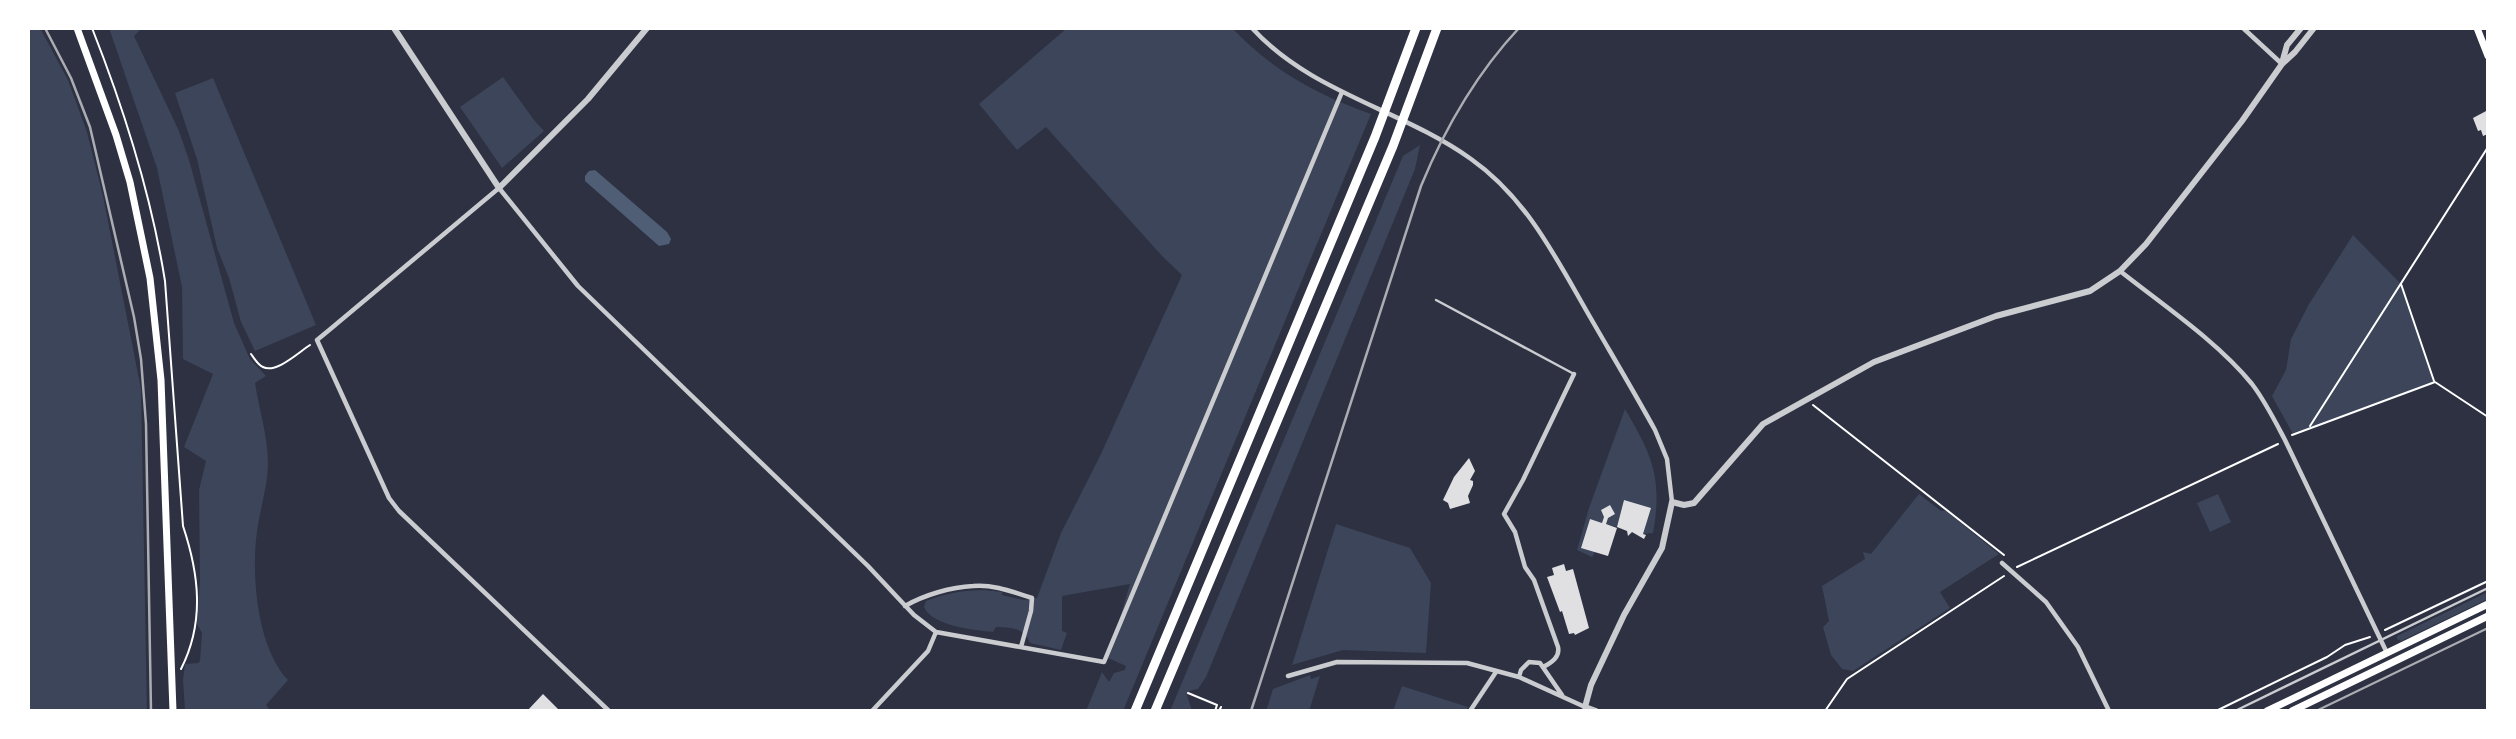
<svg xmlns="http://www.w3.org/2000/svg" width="2516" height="739" viewBox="0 0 2516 739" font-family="'Public Sans',sans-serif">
<rect width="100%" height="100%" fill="#2d3142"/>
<path fill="#3c4559" d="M28 28H40L68 80 87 132 103 196 141 389 147 711H28Z
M109 28H142L134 36 179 131 189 160 234 323 250 359 266 376 255 383C259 409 268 437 268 463 268 485 260 509 257 532 251 574 257 648 288 680L266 705 271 711H185L183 680 185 664 198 663 200 661 202 633 197 624 200 581 199 490 206 461 184 447 213 374 183 359 182 287 157 168Z
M1067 28H1232C1273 71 1316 94 1371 114L1123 711H1086L1102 672 1109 682 1114 673 1125 670 1126 666 1108 658 1130 584 1062 596V631L1067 633 1061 650 1030 643C1023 627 1012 628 996 627L993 632C974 630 932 626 924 607L926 601C952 591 975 588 1002 592V595L1024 600 1037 598 1061 533 1100 456 1182 275 1162 256 1046 127 1017 150 979 104Z
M503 77 534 120 544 131 502 168 460 107Z
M213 78 316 325 255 351 241 322 229 278 217 248 197 159 175 93Z
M1420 145 1415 169 1232 614 1206 677 1198 689 1189 691 1187 695 1192 711H1170L1403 156Z
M2353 235 2401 284 2435 382 2293 434 2272 396 2286 370 2291 339 2309 304Z
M1625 409C1652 455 1663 478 1653 533L1643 534 1650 508 1624 500 1617 527 1606 524 1610 505 1601 510 1604 517 1602 523 1590 519 1581 547 1595 552 1592 557 1577 550 1589 508Z
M1919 494 1941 511H1946L1999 554 1940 592 1950 608 1853 671 1842 669 1831 655 1823 627 1829 621 1822 586 1865 559 1863 552 1871 554Z
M2218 494 2231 522 2210 532 2197 503Z
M1336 524 1410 548 1431 583 1426 653 1343 650 1292 665Z
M2488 592V599L2401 641 2397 639V636L2405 632Z
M1310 675 1311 679 1320 676 1309 711H1266L1273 689Z
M1402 686 1468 707 1466 711H1393Z"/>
<path fill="#4f5d75" d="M595 170 667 232 671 239 669 244 659 246 585 181V176L589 171Z"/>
<path fill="#e0e0e3" d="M2488 110V134L2483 136 2481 130 2478 131 2473 118Z
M1469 458 1475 471 1470 480 1473 481V485L1468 496 1470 503 1450 509 1448 503 1443 500 1454 477Z
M1624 500 1651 508 1643 534 1646 535 1644 539 1632 532 1628 536 1627 531 1617 527Z
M1610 505 1615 514 1608 518 1606 524 1617 528 1608 556 1581 548 1590 519 1602 523 1604 517 1601 510Z
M1564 564 1566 571 1573 569 1589 628 1575 635 1574 633 1569 634 1562 611 1560 612 1547 577 1554 575 1552 568Z
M543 694 560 711H527Z"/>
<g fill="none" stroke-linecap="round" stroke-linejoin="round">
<path stroke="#fff" stroke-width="2" d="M92 28C124 109 151 194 165 281L183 526C199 574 205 622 181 669
M2401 284 2434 381
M251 354C254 358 258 365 263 367 276 374 299 352 310 345
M1813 405 2004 555
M2310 426 2488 147
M2292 435 2435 382 2488 417
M2017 567 2278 444
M2385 630 2488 581
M1188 693 1217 705 1215 711
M1219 711 1221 707
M1825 711 1847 679 2004 576
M2216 711 2327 657 2345 645 2370 637"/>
<path stroke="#caccd0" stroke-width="2.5" d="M1436 300 1574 374
M2235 711 2488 588"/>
<path stroke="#caccd0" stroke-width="4.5" d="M1252 28C1311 93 1401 109 1471 159 1525 197 1554 254 1586 310 1609 350 1633 390 1655 430L1667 459 1672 502
M2243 28 2282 64
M2120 271C2163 305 2218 342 2252 384 2265 401 2275 421 2285 440L2387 653
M2002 563 2046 602 2078 647 2109 711
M905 606C924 595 951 587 973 586 993 584 1013 592 1032 598L1031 611 1021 647
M1545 666C1552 662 1560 657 1558 647L1534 580 1525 567 1515 532 1504 514 1523 480 1574 374
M1288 676 1337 662 1467 663 1519 677 1585 707
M1519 677 1521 670 1529 662 1540 663 1562 695
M609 711 399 511 389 498 317 340 328 331 499 188 578 286 868 566 914 615 936 632 1104 662 1342 92
M872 711 928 651 936 632
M1470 711 1496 672"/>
<path stroke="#caccd0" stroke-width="6" d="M394 28 499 188 588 99 647 28
M2282 63 2287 45 2301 28
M1596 711 1585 707 1591 685 1624 615 1662 548 1672 502 1684 505 1694 503 1763 424 1874 362 1996 316 2090 291 2120 271 2146 244 2242 121 2282 64 2295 52 2314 28"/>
<path stroke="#fff" stroke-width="7" d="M77 28 116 135 130 182 150 278 161 380 173 711
M2477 28 2488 56"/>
<path stroke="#fff" stroke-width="7" d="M2267 711 2488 604
M2292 711 2488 616"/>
<path stroke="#fff" stroke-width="9" d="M1135 711 1375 137 1416 28
M1155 711 1393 146 1437 28"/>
<path stroke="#abadb3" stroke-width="2" d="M2316 711 2488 628"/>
<path stroke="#abadb3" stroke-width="2.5" d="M45 28 71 78 90 127 134 317 141 359 146 424 151 711
M1251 711 1421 186C1445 128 1476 74 1519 28"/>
</g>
<rect width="2516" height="739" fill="none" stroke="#ffffff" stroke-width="60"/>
</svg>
